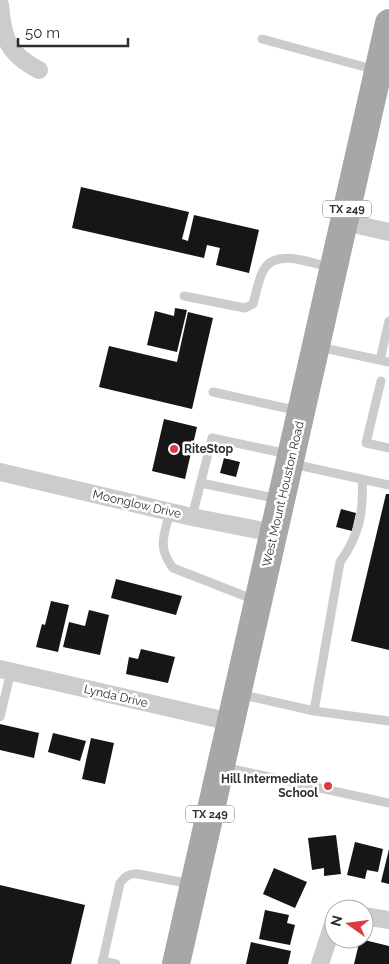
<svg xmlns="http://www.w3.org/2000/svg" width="389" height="964" viewBox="0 0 389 964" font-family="Raleway,sans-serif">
<rect width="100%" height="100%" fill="#fff"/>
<path fill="#161616" d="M81 187 189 212 182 239 188 241 194 215 259 230 249 273 216 265 220 248 207 245 204 258 72 228Z
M175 308 187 310 177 352 147 345 155 311 174 316Z
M188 312 213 318 192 409 99 387 109 346 177 362Z
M164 419 197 427 185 479 152 471Z
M224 458 240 462 236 477 220 473Z
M386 494H389V650L351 641Z
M341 509 356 513 352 531 336 527Z
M116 579 182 596 176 615 111 598Z
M51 601 69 605 58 652 36 647 42 624 45 625Z
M89 610 109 615 100 655 63 647 69 622 85 626Z
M141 649 175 657 168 683 126 674 129 657 138 659Z
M0 724 39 733 34 758 0 750Z
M53 733 86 741 80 761 48 752Z
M91 738 114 743 105 784 82 779Z
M336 835 341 874 324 876V868L312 870 308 838Z
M355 842 383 849 378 872 367 870 365 879 347 875Z
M389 849V884L381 882Z
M274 868 307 882 295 908 263 894Z
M0 885 85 905 71 964H0Z
M265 910 289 915 287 923 295 925 290 945 259 939Z
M360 939 389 946V964H354Z
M251 942 291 951 288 964H246Z"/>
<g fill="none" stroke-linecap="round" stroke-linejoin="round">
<path stroke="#ccc" stroke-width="9" d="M262 39 376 70
M184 296 245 308 253 304C256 294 258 281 263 271 275 247 312 263 331 268
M319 347 389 362
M380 360 389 321
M381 381 366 443 389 448
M213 392 299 411
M293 464 389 485
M362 479C364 512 359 536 340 562L314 711 389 721
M201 483 279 499
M170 512C164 535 157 547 173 568L255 600
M192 517 212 438 288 454
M239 694 314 711
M0 717 11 671
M223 767 389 803
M102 961 116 964
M102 964 120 883C125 876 130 873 138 874L192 884"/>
<path stroke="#ccc" stroke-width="18" d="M0 5C3 39 8 54 39 70
M344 222 389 232
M0 472 192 517 274 533
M0 669 231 722
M364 916 389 920
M320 964 334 921"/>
<path stroke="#a7a7a7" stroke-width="28" d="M176 964 389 23"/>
</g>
<g fill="#dd3b41" stroke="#fff" stroke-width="2">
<circle cx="174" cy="449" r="5"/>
<circle cx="328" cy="786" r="5"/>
</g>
<g text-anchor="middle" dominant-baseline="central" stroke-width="5" stroke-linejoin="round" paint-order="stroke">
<g fill="#fff" stroke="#6d6d6d" stroke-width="1">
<rect x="323" y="200.5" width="48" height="17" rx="4"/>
<rect x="186" y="805.5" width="48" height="17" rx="4"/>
</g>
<g font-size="11" font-weight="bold" fill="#2f2f2f">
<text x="347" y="209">TX 249</text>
<text x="210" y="814">TX 249</text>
</g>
<g font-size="12" font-weight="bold" fill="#2f2f2f" stroke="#fff" text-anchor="start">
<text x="184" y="449">RiteStop</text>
<text x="318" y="779" text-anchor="end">Hill Intermediate<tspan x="318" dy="14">School</tspan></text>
</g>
<g font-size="12" fill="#2f2f2f" stroke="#fff">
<text transform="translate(283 494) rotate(-77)">West Mount Houston Road</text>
<text transform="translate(137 504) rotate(13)">Moonglow Drive</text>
<text transform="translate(116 696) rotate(13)">Lynda Drive</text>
</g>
</g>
<g transform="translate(349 924) rotate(284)"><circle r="24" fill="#ffffff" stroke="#acacac"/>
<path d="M0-4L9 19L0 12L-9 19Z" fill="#dd3b41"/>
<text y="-8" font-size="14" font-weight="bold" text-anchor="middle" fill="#2f2f2f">N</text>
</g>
<path d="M18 38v8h110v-8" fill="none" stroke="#2f2f2f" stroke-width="2.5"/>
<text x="25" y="38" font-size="15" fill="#2f2f2f" stroke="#ffffff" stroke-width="4" paint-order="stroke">50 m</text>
</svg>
